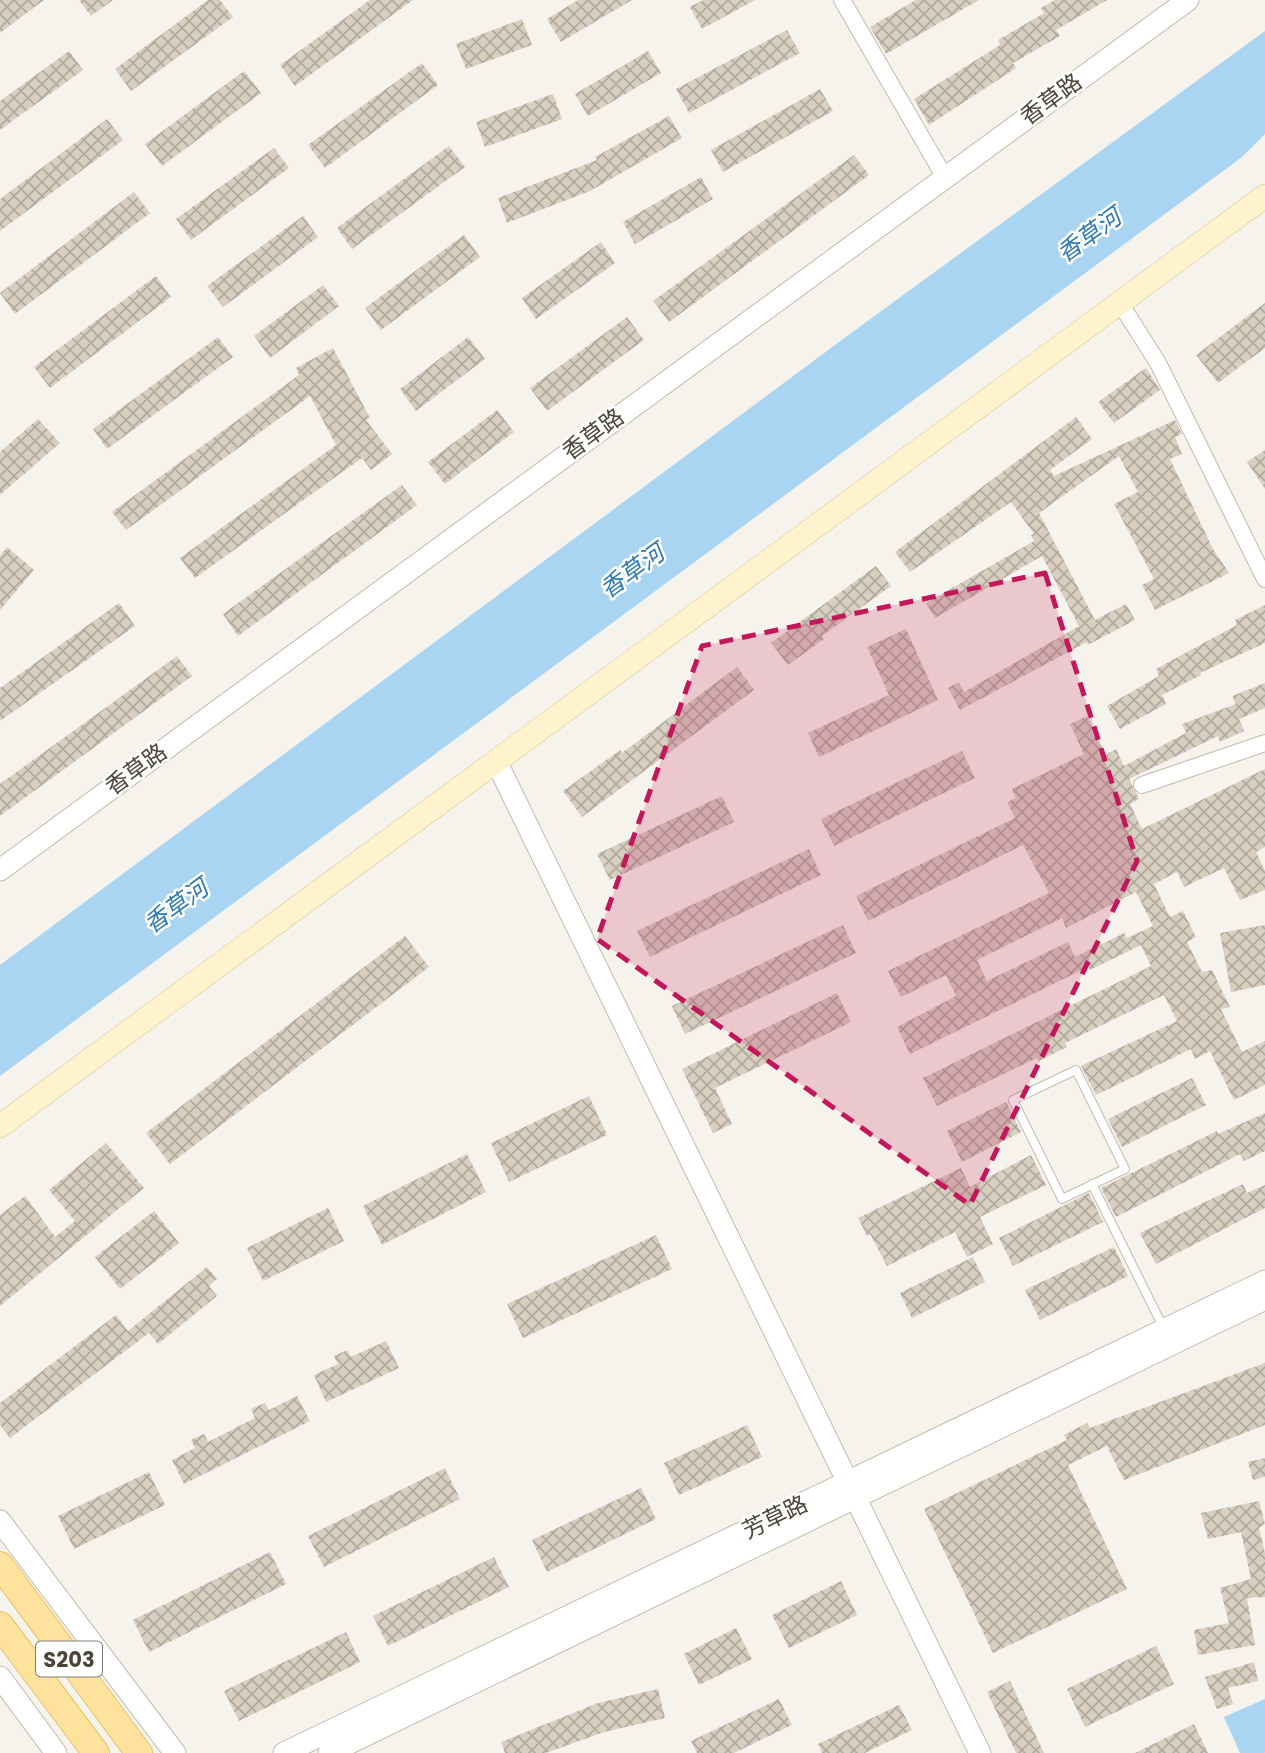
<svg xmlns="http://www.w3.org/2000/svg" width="1265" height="1753" viewBox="0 0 1265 1753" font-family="Poppins,'Noto Sans SC',sans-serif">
<defs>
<pattern id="building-cross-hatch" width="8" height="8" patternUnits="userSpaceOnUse" patternTransform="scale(1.75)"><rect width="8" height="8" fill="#d8cfc1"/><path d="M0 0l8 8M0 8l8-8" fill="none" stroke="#b1aa9e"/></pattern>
</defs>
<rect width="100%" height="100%" fill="#f6f3ec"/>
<path fill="#a9d4f2" d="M1265 31V134L1242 157 0 1076V965L843 339Z
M1265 1699V1753H1240L1224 1717Z"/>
<path fill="url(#building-cross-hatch)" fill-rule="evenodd" d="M0 0H44L0 33Z
M79 0H113L91 16Z
M208 0H220L233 17 131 91 115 69Z
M370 0H413L295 86 280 65Z
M578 0H632L561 42 547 19Z
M703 0H755L702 29 690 7Z
M916 0H979L886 54 870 27Z
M1055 0H1107L1056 30 1060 36 1013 63 1016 68 929 125 914 99 1000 45 998 40 1044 13 1041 8Z
M522 19 532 45 466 69 456 44Z
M787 30 800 53 689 113 676 89Z
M69 51 83 70 0 130V101Z
M648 51 661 73 588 116 575 94Z
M422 63 438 85 325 168 308 145Z
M244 71 261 93 162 166 145 144Z
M820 89 833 111 723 172 711 150Z
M553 94 562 119 485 147 476 122Z
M669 116 682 138 590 191 507 223 498 198 597 160 595 157Z
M107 119 123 140 0 231V199Z
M449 146 465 167 352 249 337 228Z
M274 148 289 168 191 240 176 219Z
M854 155 869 175 669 322 653 301Z
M701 177 713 199 635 244 623 222Z
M134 192 150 213 15 314 0 293Z
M303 216 318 237 223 307 207 286Z
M464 235 480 257 381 330 365 308Z
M601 242 615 263 536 319 522 298Z
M156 276 171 297 50 388 34 367Z
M323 285 339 306 270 358 254 336Z
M1265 303V348L1218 383 1196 355Z
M627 317 644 340 547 411 530 388Z
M218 337 233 357 107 449 93 429Z
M468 337 485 359 416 411 400 389Z
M333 348 370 418 366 420 392 454 371 470 362 458 195 578 180 558 336 445 310 396 126 530 112 512 299 375 296 368Z
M1146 368 1160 390 1114 423 1098 402Z
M497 410 514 432 445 484 428 462Z
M1076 417 1092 439 1050 470 1054 476 1175 420 1182 434 1175 437 1182 454 1170 459 1213 549 1229 573 1155 610 1142 585 1154 579 1114 504 1138 492 1119 456 1039 513 1095 620 1126 604 1135 620 1088 645 1087 642 960 710 948 688 959 682 964 692 1079 626 1042 556 935 618 926 603 1034 541 1031 535 1034 534 1011 502 910 572 895 552Z
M38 419 60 443 0 495V452Z
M1265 450V489L1247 462Z
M402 485 417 505 238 636 223 614Z
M7 547 34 570 0 610V556Z
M876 566 891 586 822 636 824 639 788 665 771 643Z
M119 603 135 626 0 721V688Z
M1265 605V643L1200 673 1201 675 1162 695 1166 704 1120 729 1107 706 1159 676 1156 669 1237 625 1235 620Z
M906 629 938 700 819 757 808 733 889 695 867 647Z
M177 656 192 676 0 816V784Z
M737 667 754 690 582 817 563 791 620 750 622 753Z
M1265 683V708L1239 719 1244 731 1220 742 1218 736 1129 779 1139 799 1130 804 1142 829 1265 769V847L1256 852 1265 871V890L1240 900 1224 868 1184 887 1177 872 1154 884 1170 917 1183 911 1196 937 1187 942 1202 972 1212 970 1230 1007 1221 1009 1242 1052 1265 1041V1085L1234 1100 1210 1051 1195 1059 1191 1049 1096 1095 1081 1066 1177 1021 1164 995 1065 1043 1067 1047 1039 1061 1037 1058 937 1106 923 1078 1151 966 1141 945 1090 970 1088 967 910 1054 897 1027 956 996 946 975 901 997 888 971 1049 893 1023 845 868 921 856 896 1015 818 1007 802 1016 798 1012 789 1084 754 1070 724 1087 716 1106 755 1116 749 1124 766 1186 733 1182 724 1236 704 1232 696ZM1136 892 1153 926 1127 938 1124 933 1075 957 1068 942 987 981 977 960 1062 918 1066 928Z
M962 751 975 778 834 846 821 819Z
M722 796 734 822 610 880 597 854Z
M809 849 821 875 650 957 637 931Z
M843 925 856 953 685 1034 672 1006Z
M1265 925V985L1231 992 1220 933Z
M405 936 429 967 170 1164 146 1133Z
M837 993 851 1022 715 1088 732 1124 713 1133 682 1069Z
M1192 1078 1206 1105 1122 1147 1108 1119Z
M589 1096 607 1135 509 1182 491 1143Z
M1006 1102 1021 1132 962 1162 947 1131Z
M1265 1113V1151L1244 1161 1240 1154 1116 1217 1101 1188 1217 1131 1218 1134Z
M106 1143 144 1188 0 1306V1215L25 1196 55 1237 75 1221 49 1190Z
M467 1154 486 1192 382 1245 363 1206Z
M1031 1155 1046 1185 980 1217 993 1244 967 1257 955 1232 887 1266 870 1234 867 1236 858 1218 961 1168 970 1187Z
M1243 1184 1247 1193 1265 1185V1208L1156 1264 1140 1233Z
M1089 1193 1103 1222 1013 1266 999 1238Z
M328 1208 344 1241 263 1281 247 1248Z
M154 1211 179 1243 120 1289 95 1257Z
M656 1235 672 1269 523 1338 507 1304Z
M1114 1247 1128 1276 1040 1320 1025 1290Z
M973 1257 985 1282 912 1318 900 1293Z
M207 1267 217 1279 209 1286 217 1296 158 1344 149 1333 10 1438 0 1425V1403L116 1315 128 1331Z
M386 1341 399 1368 326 1402 314 1375 338 1364 334 1356 347 1350 351 1357Z
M1265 1363V1425L1124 1480 1107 1446 1068 1465 1127 1589 993 1653 924 1509 1067 1440 1064 1435 1087 1423 1090 1428Z
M297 1396 310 1421 184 1484 172 1460 195 1448 191 1440 204 1434 208 1442 255 1418 251 1409 265 1403 269 1410Z
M747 1425 762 1457 679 1495 664 1463Z
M1265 1458V1477L1253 1480 1248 1462Z
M445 1468 460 1499 324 1567 308 1536Z
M149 1472 165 1505 74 1549 58 1516Z
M641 1488 656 1519 547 1572 532 1540Z
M1259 1501 1265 1524 1259 1528 1265 1553V1597L1247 1598 1255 1645 1198 1655 1194 1630 1229 1623 1220 1588 1251 1579 1241 1532 1208 1539 1201 1513Z
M270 1552 286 1584 149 1652 133 1620Z
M494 1557 509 1587 388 1646 373 1616Z
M841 1581 857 1615 789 1648 772 1615Z
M736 1628 752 1659 699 1685 684 1654Z
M346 1632 360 1662 239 1721 224 1691Z
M1156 1646 1174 1684 1085 1727 1067 1689Z
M1254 1662 1258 1681 1228 1688 1233 1704 1217 1709 1205 1677Z
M1010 1681 1044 1753H1016L987 1692Z
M658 1689 665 1718 604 1732 546 1753H505L501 1742 598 1703Z
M779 1699 792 1725 734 1753H697L691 1741Z
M899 1705 912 1730 865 1753H822L818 1744Z
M1194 1724 1208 1753H1135Z"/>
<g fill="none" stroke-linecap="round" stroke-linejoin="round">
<defs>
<path id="service" d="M1076 1070 1125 1169 1062 1199 1013 1100Z
M1092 1184 1163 1327"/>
<path id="minor" d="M842 0 944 176
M1120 303 1158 363 1265 579
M1142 785 1265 743"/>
<path id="tertiary" d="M496 761 980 1753
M0 870 1188 0
M0 1521 175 1753
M0 1677 56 1753
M284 1753 1265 1281
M329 1753 1265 1299"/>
<path id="secondary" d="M0 1126 1265 196"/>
<path id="primary" d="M0 1565 139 1753
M0 1625 96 1753"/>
</defs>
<use href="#service" stroke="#c2bbae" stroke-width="10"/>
<use href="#minor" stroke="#c2bbae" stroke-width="18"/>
<use href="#tertiary" stroke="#c2bbae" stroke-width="23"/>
<use href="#secondary" stroke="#d6c79b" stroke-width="24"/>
<use href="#primary" stroke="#e6c16a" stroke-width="28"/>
<use href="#service" stroke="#fff" stroke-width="8"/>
<use href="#minor" stroke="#fff" stroke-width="16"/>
<use href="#tertiary" stroke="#fff" stroke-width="21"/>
<use href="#secondary" stroke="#fff3cd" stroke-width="23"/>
<use href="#primary" stroke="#ffe39c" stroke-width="26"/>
</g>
<path fill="#c2185b" fill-opacity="0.2" stroke="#c2185b" stroke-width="5" stroke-dasharray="14 9" stroke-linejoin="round" d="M1045 573 1137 861 970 1205 597 939 702 646Z"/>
<g text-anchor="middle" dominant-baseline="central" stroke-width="5" stroke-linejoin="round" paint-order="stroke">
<rect fill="#fff" stroke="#817c74" stroke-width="2" x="36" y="1641.5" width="66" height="35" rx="5"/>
<g font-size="21" font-weight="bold" fill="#4b4439">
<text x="69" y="1659">S203</text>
</g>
<g font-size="23" fill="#4b4439" stroke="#fff">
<text transform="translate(1051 99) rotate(-36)">香草路</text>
<text transform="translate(593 434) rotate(-36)">香草路</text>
<text transform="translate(136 769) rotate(-36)">香草路</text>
<text transform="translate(775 1517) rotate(-26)">芳草路</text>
</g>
<g font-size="24" font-style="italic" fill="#2e7ab2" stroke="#fff">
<text transform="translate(1089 235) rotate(-36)">香草河</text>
<text transform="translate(632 571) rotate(-36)">香草河</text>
<text transform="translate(176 906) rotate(-36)">香草河</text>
</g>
</g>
</svg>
